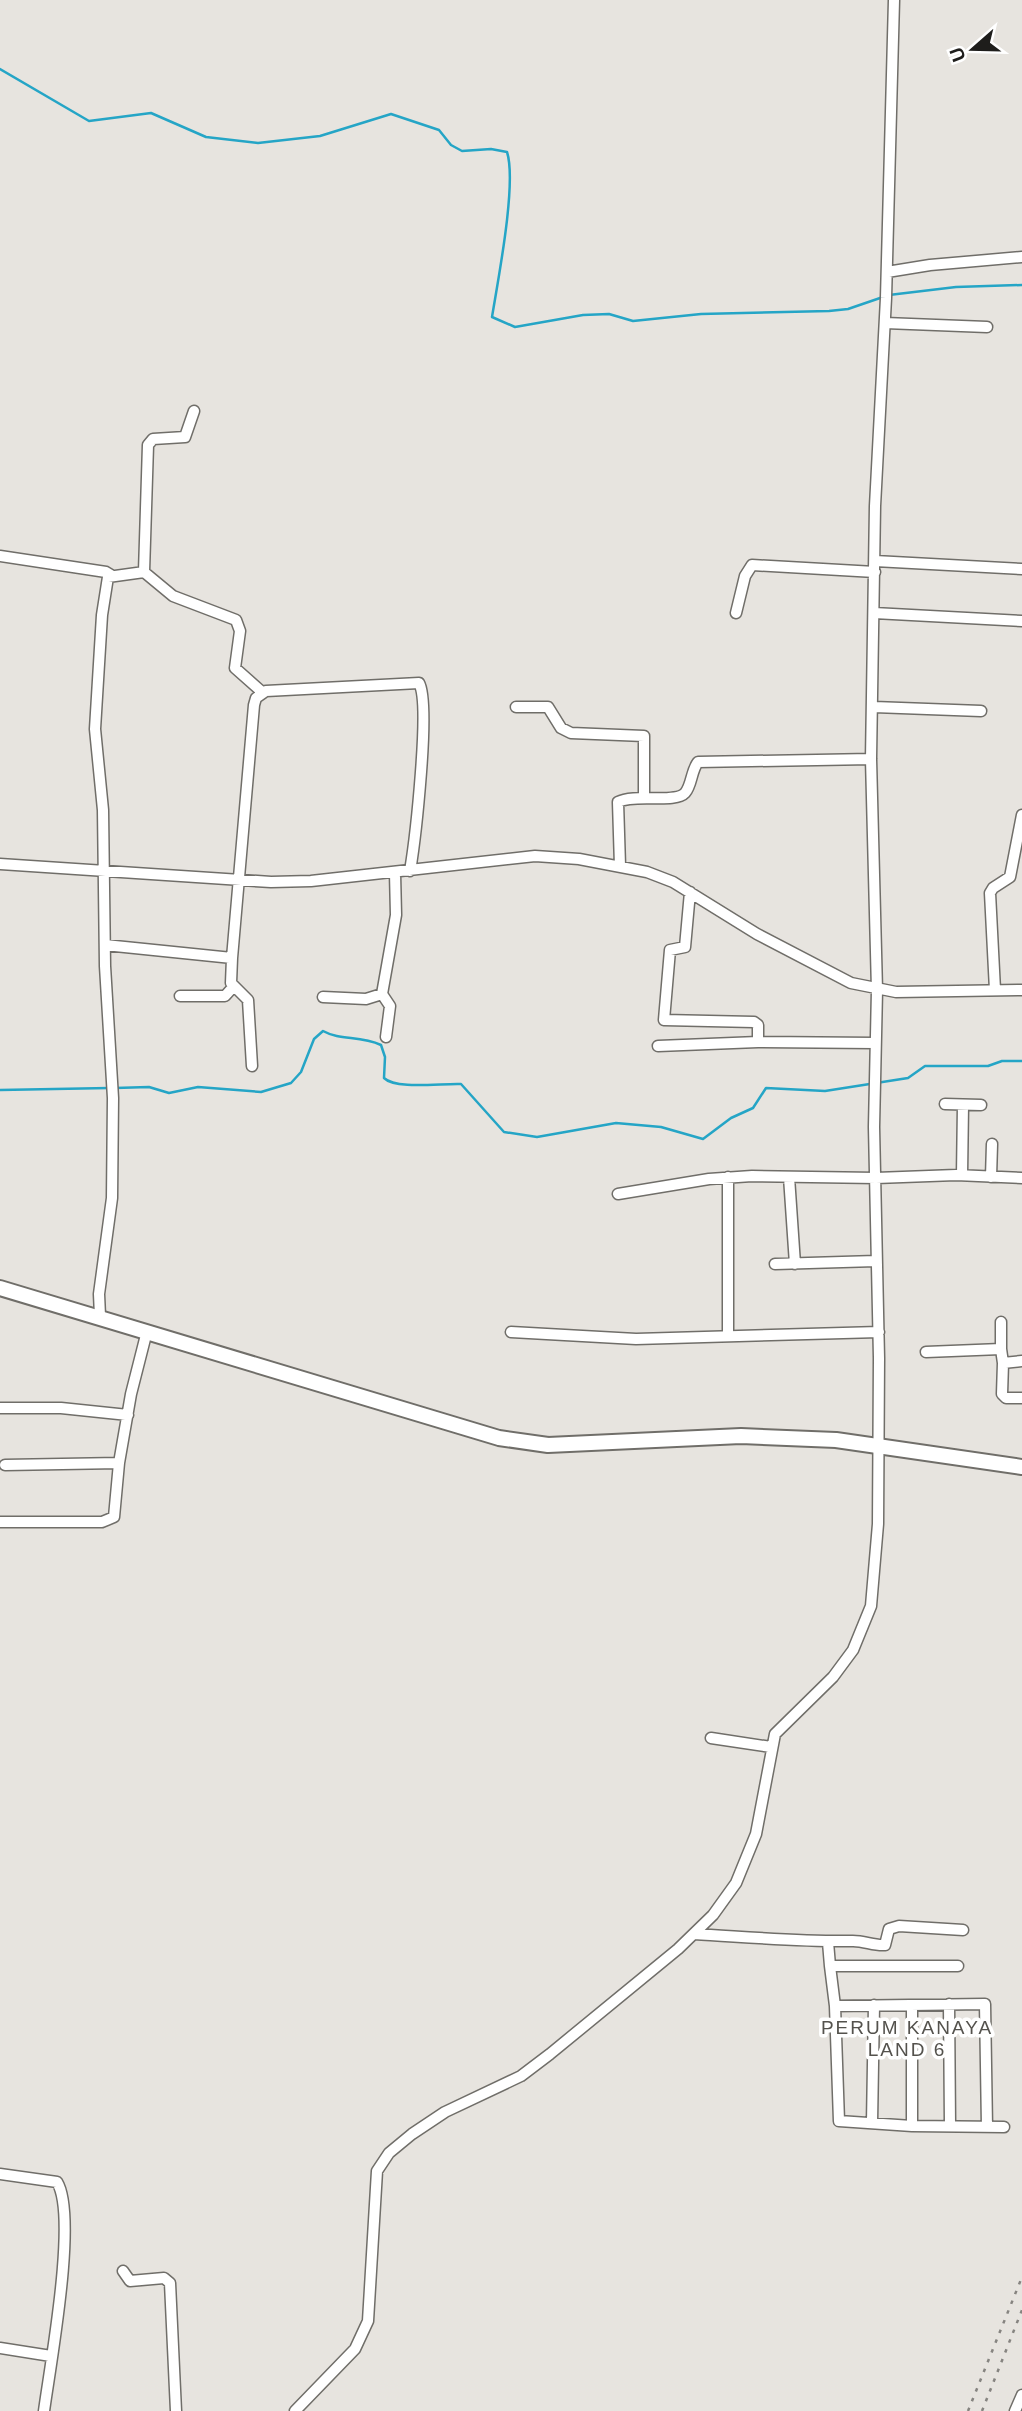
<svg xmlns="http://www.w3.org/2000/svg" width="1022" height="2411" viewBox="0 0 1022 2411" font-family="Arial,sans-serif">
<rect width="100%" height="100%" fill="#e7e4df"/>
<g fill="none" stroke-linecap="round" stroke-linejoin="round">
<path stroke="#25a5c6" stroke-width="2.5" d="M0 69 89 121 151 113 206 137 258 143 320 136 391 114 439 130 451 145 462 151 491 149 507 152C517 183 498 280 492 317L515 327 583 315 609 314 633 321 701 314 829 311 848 309 883 297
M889 295 956 287 1022 285
M115 1088 149 1087 169 1093 198 1087 261 1092 291 1083 301 1072 314 1039 323 1031C341 1041 359 1035 381 1045L385 1057 384 1078C396 1090 442 1083 461 1084L504 1132 537 1137 616 1123 661 1127 703 1139 731 1118 753 1108 766 1088 825 1091 908 1078 925 1066H988L1002 1061H1022
M0 1090 109 1088"/>
<defs>
<path id="street" d="M887 272 930 265 1022 257
M885 323 987 327
M0 556 106 572 111 575
M875 561 1022 569
M144 572 148 445 153 439 185 437 194 411
M736 613 745 576 752 565 875 572
M874 613 1022 621
M516 707H548L561 728 571 733 644 736V795
M874 707 981 711
M0 864 271 882 311 881 535 856 579 859 647 872 673 882 757 934 851 983 896 992 1022 990
M620 866 618 802C635 793 675 804 685 793 692 785 691 771 698 762L871 759
M690 892 685 947 670 950 664 1020 754 1022 758 1025V1042
M105 945 232 958 254 705 256 698 266 691 419 683C431 704 415 841 410 871
M232 958 231 983 248 1000 252 1066
M995 990 990 893 993 888 1010 877 1022 815
M382 994 390 1006 386 1037
M180 996H225L234 986
M323 997 366 999 382 994 396 915 395 873
M658 1046 758 1042 875 1043
M945 1104 981 1105
M962 1175 963 1105
M728 1177V1336
M789 1177 795 1264
M991 1177 992 1144
M618 1194 709 1179 752 1176 876 1178 956 1175 1022 1178
M775 1264 876 1261
M100 1316 99 1294 112 1198 113 1098 105 966 103 810 95 729 102 615 108 577 144 572 173 596 236 620 240 631 235 668 262 692
M1001 1322V1349
M511 1332 636 1339 879 1332
M926 1352 1001 1349 1003 1363 1022 1361
M1003 1363 1002 1394 1006 1398H1022
M0 1408H61L128 1415
M5 1465 119 1463
M0 1522H102L114 1517 119 1463 131 1394 147 1331
M711 1738 771 1747
M694 1934C747 1937 800 1942 853 1941 865 1941 874 1946 885 1945L889 1929 899 1926 963 1930
M828 1942 830 1966H958
M830 1966 835 2006 985 2004 987 2127
M949 2004 950 2125
M835 2006 839 2121 912 2126 1004 2127
M872 2123 874 2005
M912 2126V2005
M0 2174 57 2182C78 2216 50 2366 44 2411
M123 2271 130 2281 164 2278 170 2283 176 2411
M0 2348 51 2356
M295 2411 355 2349 368 2321 377 2171 389 2153 412 2134 445 2112 521 2076 550 2054 678 1949 713 1915 736 1883 756 1834 775 1734 833 1677 853 1650 871 1606 878 1524 879 1358 874 1127 877 990 871 759 875 506 886 298 894 0
M1015 2411 1022 2395"/>
<path id="secondary" d="M0 1288 499 1438 548 1445 741 1436 836 1440 1022 1467"/>
</defs>
<use href="#street" stroke="#706e69" stroke-width="13"/>
<use href="#secondary" stroke="#706e69" stroke-width="18"/>
<use href="#street" stroke="#fff" stroke-width="10"/>
<use href="#secondary" stroke="#fff" stroke-width="14"/>
<path stroke="#868480" stroke-width="2.5" stroke-dasharray="3.5 7" stroke-linecap="butt" d="M968 2411 1022 2277
M982 2411 1022 2310"/>
</g>
<g text-anchor="middle" dominant-baseline="central" stroke-width="7" stroke-linejoin="round" paint-order="stroke">
<g font-size="19" letter-spacing="2" fill="#54524d" stroke="#fff">
<text x="907" y="2027">PERUM KANAYA<tspan x="907" dy="22">LAND 6</tspan></text>
</g>
</g>
<g transform="translate(973 49) rotate(250)" stroke="#ffffff" stroke-width="5" paint-order="stroke">
<path d="M0-5L12 26L0 18L-12 26Z" fill="#1e1d1b"/>
<text y="-10" font-size="19" font-weight="bold" text-anchor="middle" fill="#1e1d1b">U</text>
</g>
</svg>
